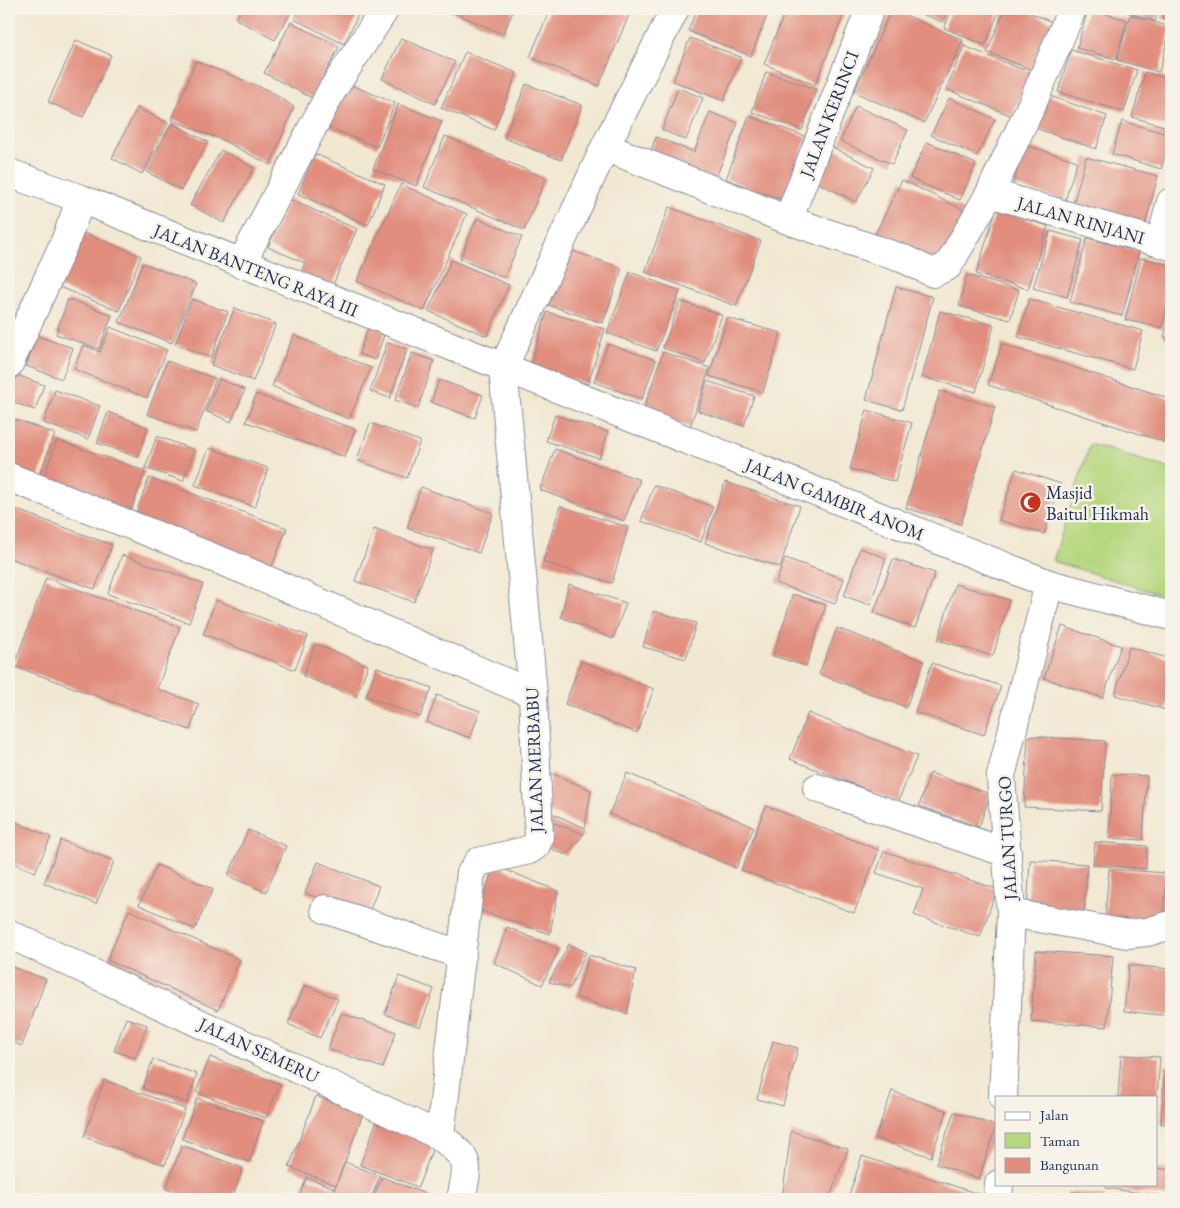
<svg xmlns="http://www.w3.org/2000/svg" width="1180" height="1208" viewBox="0 0 1180 1208" font-family="'EB Garamond',serif">
<rect width="100%" height="100%" fill="#f7f3e8"/>
<filter id="ink" filterUnits="userSpaceOnUse"><feTurbulence type="fractalNoise" baseFrequency=".02" numOctaves="2"/><feDisplacementMap in="SourceGraphic" scale="10" xChannelSelector="R" yChannelSelector="G"/><feConvolveMatrix kernelMatrix="1 2 1 2 8 2 1 2 1" color-interpolation-filters="sRGB"/></filter>
<filter id="wash" filterUnits="userSpaceOnUse"><feTurbulence type="fractalNoise" baseFrequency=".0096" numOctaves="4" result="noise"/><feDisplacementMap in="SourceGraphic" scale="20" xChannelSelector="R" yChannelSelector="G"/><feGaussianBlur stdDeviation="1.12" result="paint"/><feColorMatrix in="noise" values="0 0 0 0 0 0 0 0 0 0 0 0 0 0 0 0 0 1.4 0 .05"/><feComposite in="paint" operator="in"/></filter>
<g filter="url(#wash)">
<rect width="100%" height="100%" fill="#f1e8d1"/>
<path fill="#b6d77f" stroke="#68836e" d="M1090 444 1171 469V598L1053 561Z"/>
<g id="blocks">
<path fill="#e18e7e" d="M241 9H293L275 40 236 19Z
M299 9H361L344 44 294 19Z
M445 9H514L503 34Z
M550 9H613L629 15 599 86 530 57Z
M697 9H756L768 13 751 56 688 31Z
M786 9H846L815 85 764 64Z
M892 9 963 40 924 123 854 92Z
M910 9H948L942 22Z
M952 9H1000L985 45 944 28Z
M1005 9H1021L1059 25 1039 73 987 52Z
M1088 9 1127 20 1116 59 1077 48Z
M1117 9H1159L1155 21Z
M1165 9H1171V21L1162 18Z
M1130 15 1171 27 1159 72 1117 60Z
M291 22 339 47 312 98 264 73Z
M401 38 455 62 435 104 382 79Z
M690 38 741 57 724 101 673 81Z
M76 40 111 55 83 117 48 102Z
M964 46 1031 73 1012 116 946 89Z
M1071 50 1137 70 1124 112 1058 92Z
M465 52 517 73 494 130 441 108Z
M196 61 270 91 294 107 270 165 222 140 172 120Z
M766 72 816 89 802 130 752 112Z
M1145 72 1171 79V128L1132 117Z
M346 83 395 103 377 147 328 127Z
M526 84 582 105 561 160 504 138Z
M678 88 703 98 686 140 662 130Z
M1047 95 1107 116 1096 149 1035 128Z
M949 98 995 119 977 156 931 135Z
M398 104 442 121 416 186 373 169Z
M856 106 908 130 892 164 840 141Z
M137 108 168 123 142 174 112 158Z
M710 112 738 123 712 187 647 161 656 137 694 152Z
M749 116 807 137 783 200 726 179Z
M1122 121 1171 135 1161 169 1112 154Z
M172 123 208 142 181 190 145 171Z
M445 136 546 178 524 230 424 187Z
M927 142 976 164 960 200 910 178Z
M1025 145 1077 161 1065 201 1013 185Z
M830 146 874 168 856 202 813 180Z
M221 150 254 168 224 223 190 205Z
M315 154 385 184 368 225 298 194Z
M1086 157 1158 176 1145 225 1073 205Z
M902 180 966 211 939 265 875 234Z
M401 184 467 214 424 311 357 281Z
M289 199 357 229 332 287 300 274 305 263 268 247Z
M669 207 761 241 736 306 645 272Z
M996 210 1048 226 1028 289 976 274Z
M477 218 522 237 504 278 460 259Z
M76 230 141 256 119 311 54 285Z
M1050 231 1083 240 1067 297 1033 288Z
M1087 238 1139 252 1122 316 1070 302Z
M567 249 622 268 603 323 548 305Z
M1141 258 1171 265V290L1162 328 1125 320Z
M451 260 509 285 487 336 428 311Z
M143 263 196 284 172 343 119 322Z
M630 272 680 291 656 351 607 333Z
M967 275 1019 290 1010 320 959 306Z
M896 287 933 297 902 410 866 400Z
M68 299 112 315 99 349 56 334Z
M192 299 228 312 211 358 175 344Z
M1029 299 1143 331 1133 369 1018 337Z
M680 301 722 315 705 363 663 348Z
M235 308 276 324 253 381 211 365Z
M1170 308H1171V339L1164 337Z
M940 311 994 325 976 392 922 377Z
M547 312 605 329 588 384 530 367Z
M727 318 781 333 763 392 709 376Z
M370 322 387 327 375 360 359 354Z
M110 327 167 350 147 398 74 369 83 345 100 352Z
M294 335 371 368 349 419 272 386Z
M37 336 73 348 62 379 26 366Z
M387 343 407 349 390 398 370 391Z
M608 344 656 360 642 399 594 382Z
M1002 344 1171 399V444L988 385Z
M663 352 710 368 690 427 643 411Z
M412 353 434 361 418 408 395 400Z
M167 361 216 379 196 432 147 414Z
M17 375 44 385 35 410 9 401Z
M219 379 245 390 231 422 206 411Z
M439 380 483 395 475 418 431 402Z
M707 381 754 396 744 426 698 411Z
M55 390 100 406 88 439 44 423Z
M940 391 995 407 961 524 906 508Z
M256 394 355 429 345 457 246 422Z
M867 410 912 423 895 482 850 469Z
M108 412 148 427 138 457 97 443Z
M555 415 608 432 599 458 546 441Z
M9 417 55 434 38 478 9 467Z
M370 423 420 441 407 478 357 460Z
M157 436 194 450 183 481 145 468Z
M57 440 145 471 128 519 40 488Z
M209 448 268 468 255 507 195 485Z
M555 449 640 480 624 521 540 490Z
M1016 469 1061 484 1044 534 999 520Z
M149 478 287 528 269 574 132 524Z
M725 482 800 506 780 567 705 543Z
M654 485 713 507 701 542 641 521Z
M421 487 493 513 479 553 407 528Z
M560 506 628 527 612 583 543 562Z
M9 507 112 545 95 589 9 558Z
M374 529 433 550 414 602 355 581Z
M860 548 886 558 870 605 844 596Z
M122 555 203 584 189 623 108 594Z
M785 558 844 579 835 604 776 583Z
M893 559 935 573 915 628 874 613Z
M46 578 180 627 157 689 199 704 190 730 14 666Z
M569 584 626 603 613 639 561 617Z
M955 584 1009 600 993 656 938 640Z
M793 594 826 605 806 666 773 656Z
M216 600 308 636 295 670 203 634Z
M653 611 696 623 686 659 643 647Z
M1062 626 1121 646 1103 698 1044 678Z
M837 628 924 661 906 707 819 674Z
M315 644 368 665 356 697 303 676Z
M1129 647 1171 659V690L1166 710 1115 695Z
M581 661 654 689 637 733 565 704Z
M932 663 1001 686 984 735 915 712Z
M377 667 432 688 420 717 366 696Z
M437 695 480 711 470 738 427 722Z
M808 713 917 756 898 802 790 759Z
M1028 736 1105 741 1101 811 1024 807Z
M551 773 591 790 585 828 547 811Z
M627 773 754 827 736 868 609 814Z
M930 773 990 794 979 827 919 806Z
M1112 774 1147 776 1143 840 1109 838Z
M766 806 879 850 854 913 741 870Z
M9 819 51 837 35 872 9 861Z
M548 821 584 834 566 855 545 846Z
M248 830 286 846 266 892 228 876Z
M61 840 114 861 96 904 44 883Z
M1095 842 1147 846 1146 869 1093 865Z
M884 851 997 889 980 937 914 915 923 889 876 873Z
M1030 860 1087 864 1084 915 1027 912Z
M318 862 379 886 367 917 305 893Z
M157 865 213 889 195 929 139 905Z
M494 865 558 891 550 934 479 910Z
M1109 869 1167 873 1163 922 1105 917Z
M129 910 240 960 218 1010 107 960Z
M507 927 559 949 542 985 494 963Z
M569 944 586 952 570 988 549 982Z
M1036 951 1113 956 1107 1027 1031 1021Z
M589 955 636 970 627 1014 576 997Z
M1129 965 1171 969V1016L1124 1011Z
M9 966 46 979 22 1046 9 1041Z
M399 976 434 989 420 1027 385 1014Z
M305 985 338 999 320 1038 288 1024Z
M341 1013 396 1032 383 1068 328 1049Z
M126 1018 147 1025 135 1058 114 1051Z
M773 1041 798 1048 783 1106 757 1099Z
M1121 1055 1160 1057 1157 1097H1118Z
M210 1057 280 1084 266 1118 196 1092Z
M153 1059 197 1074 187 1103 143 1088Z
M1165 1066H1171V1124H1161Z
M104 1080 185 1109 165 1165 84 1137Z
M892 1091 947 1111 931 1157 875 1138Z
M316 1096 363 1114 336 1185 289 1167Z
M197 1098 263 1121 249 1162 182 1139Z
M954 1112 996 1126 979 1179 936 1164Z
M376 1123 434 1145 418 1187 360 1165Z
M791 1131 848 1149 829 1199H782Z
M182 1145 243 1168 232 1199H196L166 1189Z
M862 1156 985 1196 984 1199H848Z
M345 1162 380 1176 371 1199H298L307 1177 334 1188V1190Z
M1156 1168 1171 1170V1197L1106 1188V1184H1156Z
M382 1177 438 1199H373Z
M1072 1191 1106 1197V1199H1071Z"/>
</g>
</g>
<g filter="url(#ink)">
<use href="#blocks" fill-opacity="0" stroke="#868c98" stroke-width="1"/>
<g fill="none" stroke-linecap="round" stroke-linejoin="round">
<defs>
<path id="minor" d="M675 9 605 147 788 220 904 259 933 273 948 266 990 193 1033 102 1072 9
M990 193 1171 246
M788 220 870 9
M1160 243 1171 202
M241 264 331 92 385 9
M9 364 66 239 81 199
M9 477 244 570 533 694
M817 788 1007 853
M325 909 462 955
M1011 913 1127 934 1147 932 1171 925
M9 934 440 1136C471 1161 469 1161 461 1199
M1003 1097 1011 913 1001 776 1049 584
M440 1136 471 873 478 862 529 850 536 845 539 837 533 694 503 368 605 147
M998 1199 999 1184"/>
<path id="tertiary" d="M9 173 81 199 1049 584 1171 616"/>
</defs>
<use href="#minor" stroke="#868c98" stroke-width="30"/>
<use href="#tertiary" stroke="#868c98" stroke-width="30"/>
<use href="#minor" stroke="#fff" stroke-width="28"/>
<use href="#tertiary" stroke="#fff" stroke-width="28"/>
</g>
</g>
<defs>
<symbol id="mosque-disc" viewBox="-11 -11 22 22"><circle r="9.5" fill="#c8321e" stroke="#f7f3e8"/><path d="M3.5-4.9A6 6 0 1 0 3.5 4.9A5 5 0 1 1 3.5-4.9Z" fill="#fff"/></symbol>
</defs>
<g fill-rule="evenodd">
<use href="#mosque-disc" x="1018" y="490" width="25" height="25"/>
</g>
<g text-anchor="middle" dominant-baseline="central" stroke-width="5" stroke-linejoin="round" paint-order="stroke">
<g font-size="18" fill="#1b2f5e" stroke="#f7f3e8">
<text transform="translate(829 114) rotate(-69)">JALAN KERINCI</text>
<text transform="translate(1081 220) rotate(16)">JALAN RINJANI</text>
<text transform="translate(256 270) rotate(22)">JALAN BANTENG RAYA III</text>
<text transform="translate(835 499) rotate(22)">JALAN GAMBIR ANOM</text>
<text transform="translate(534 760) rotate(-92)">JALAN MERBABU</text>
<text transform="translate(1007 838) rotate(-93)">JALAN TURGO</text>
<text transform="translate(259 1050) rotate(25)">JALAN SEMERU</text>
</g>
<g font-size="18" fill="#1b2f5e" stroke="#f7f3e8" text-anchor="start">
<text x="1046" y="492">Masjid<tspan x="1046" dy="21">Baitul Hikmah</tspan></text>
</g>
</g>
<rect width="1180" height="1208" fill="none" stroke="#f7f3e8" stroke-width="30"/>
<rect x="995" y="1096" width="162" height="90" fill="#f7f3e8" stroke="#9fa5b1"/>
<rect x="1005" y="1112" width="25" height="8" fill="#ffffff" stroke="#9fa5b1"/>
<text x="1040" y="1120" font-size="15" fill="#1b2f5e">Jalan</text>
<rect x="1005" y="1133" width="25" height="15" fill="#b6d77f" stroke="#9fa5b1"/>
<text x="1040" y="1146" font-size="15" fill="#1b2f5e">Taman</text>
<rect x="1005" y="1158" width="25" height="15" fill="#e18e7e" stroke="#9fa5b1"/>
<text x="1040" y="1170" font-size="15" fill="#1b2f5e">Bangunan</text>
</svg>
